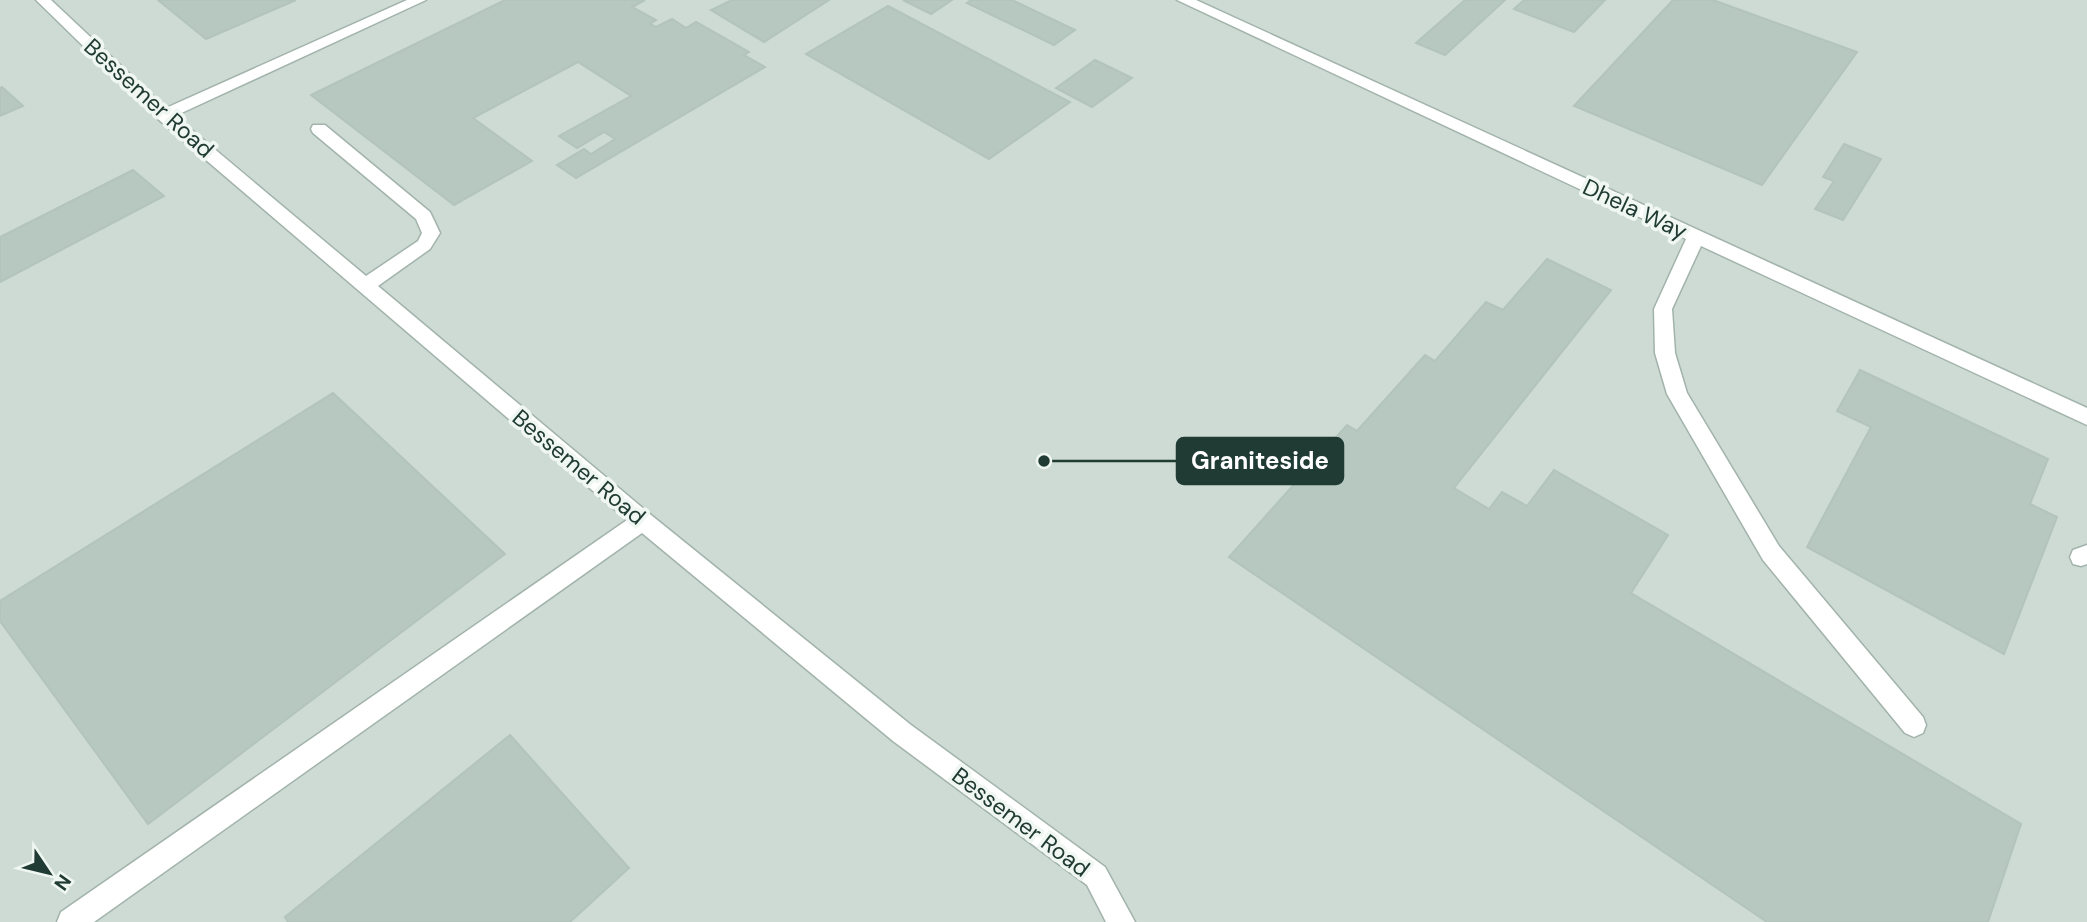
<svg xmlns="http://www.w3.org/2000/svg" width="2087" height="922" viewBox="0 0 2087 922" font-family="'DM Sans',sans-serif">
<rect width="100%" height="100%" fill="#dfebe5"/>
<path fill="#cddbd4" d="M0 0H2087V922H0Z"/>
<path fill="#b7c8c1" stroke="#b2c4bc" stroke-width="2" d="M158 0H296L206 39Z
M505 0H645L632 7 656 20 650 24 656 27 672 19 686 28 696 22 749 52 744 55 765 67 576 178 557 165 584 149 591 154 615 139 604 132 577 148 559 136 631 96 578 62 473 118 532 161 454 205 311 95Z
M732 0H829L764 42 711 10Z
M903 0H952L931 14Z
M971 0H1012L1075 30 1054 45 967 3Z
M1465 0H1505L1445 55 1416 43Z
M1524 0H1605L1574 32 1514 9Z
M1673 0H1713L1857 52 1762 185 1574 106Z
M888 6 1070 102 989 159 806 54Z
M1095 60 1132 78 1092 107 1056 88Z
M2 87 23 106 0 116V88Z
M1844 144 1881 159 1843 220 1815 209 1834 181 1823 177Z
M133 170 164 196 0 282V237Z
M1547 259 1611 290 1454 488 1489 509 1502 492 1527 506 1554 470 1668 535 1631 593 2021 824 1988 922H1767L1229 557 1347 425 1357 431 1425 355 1435 361 1486 302 1503 310Z
M1860 370 2048 459 2030 504 2057 517 2004 654 1807 547 1871 427 1837 411Z
M333 393 505 554 148 824 0 621V601Z
M510 735 629 868 570 922H288L285 917Z"/>
<g fill="none" stroke-linecap="round" stroke-linejoin="round">
<defs>
<path id="minor" d="M36 0H51L166 108 407 0H426L175 116 366 276 418 241 422 233 416 219 313 133 311 129 313 125H325L430 212 440 233 430 249 378 286 651 515 911 725 1105 867 1135 922H1106L1087 885 893 741 642 533 94 922H57L61 912 627 520 158 119Z
M1177 0H1196L2087 408V425L1701 246 1672 309 1675 353 1687 393 1779 546 1923 717 1926 725 1923 733 1914 737 1905 733 1763 560 1667 394 1655 353 1654 309 1686 239Z
M2087 545V564L2081 566 2073 564 2070 557 2073 550Z"/>
</defs>
<use href="#minor" stroke="#a2b3ac" stroke-width="3"/>
<use href="#minor" fill="#fff" fill-rule="evenodd"/>
</g>
<g text-anchor="middle" dominant-baseline="central" stroke-width="7" stroke-linejoin="round" paint-order="stroke">
<g font-size="23" fill="#203b33" stroke="#f0f7f3">
<text transform="translate(149 98) rotate(42)">Bessemer Road</text>
<text transform="translate(1635 209) rotate(25)">Dhela Way</text>
<text transform="translate(579 467) rotate(40)">Bessemer Road</text>
<text transform="translate(1021 822) rotate(37)">Bessemer Road</text>
</g>
</g>
<path fill="none" stroke="#203b33" stroke-width="2.5" d="M1044 461L1177 461"/>
<circle fill="#203b33" stroke="#f0f7f3" stroke-width="2.5" cx="1044" cy="461" r="7"/>
<rect fill="#203b33" stroke="#203b33" stroke-width="2.5" x="1177" y="438" width="166" height="46" rx="7"/>
<g font-size="24" text-anchor="middle" font-weight="bold" fill="#fff">
<text x="1260" y="469">Graniteside</text>
</g>
<g transform="translate(49 873) rotate(125)" stroke="#f0f7f3" stroke-width="5" paint-order="stroke">
<path d="M0-5L12 26L0 18L-12 26Z" fill="#203b33"/>
<text y="-10" font-size="19" font-weight="bold" text-anchor="middle" fill="#203b33">N</text>
</g>
</svg>
